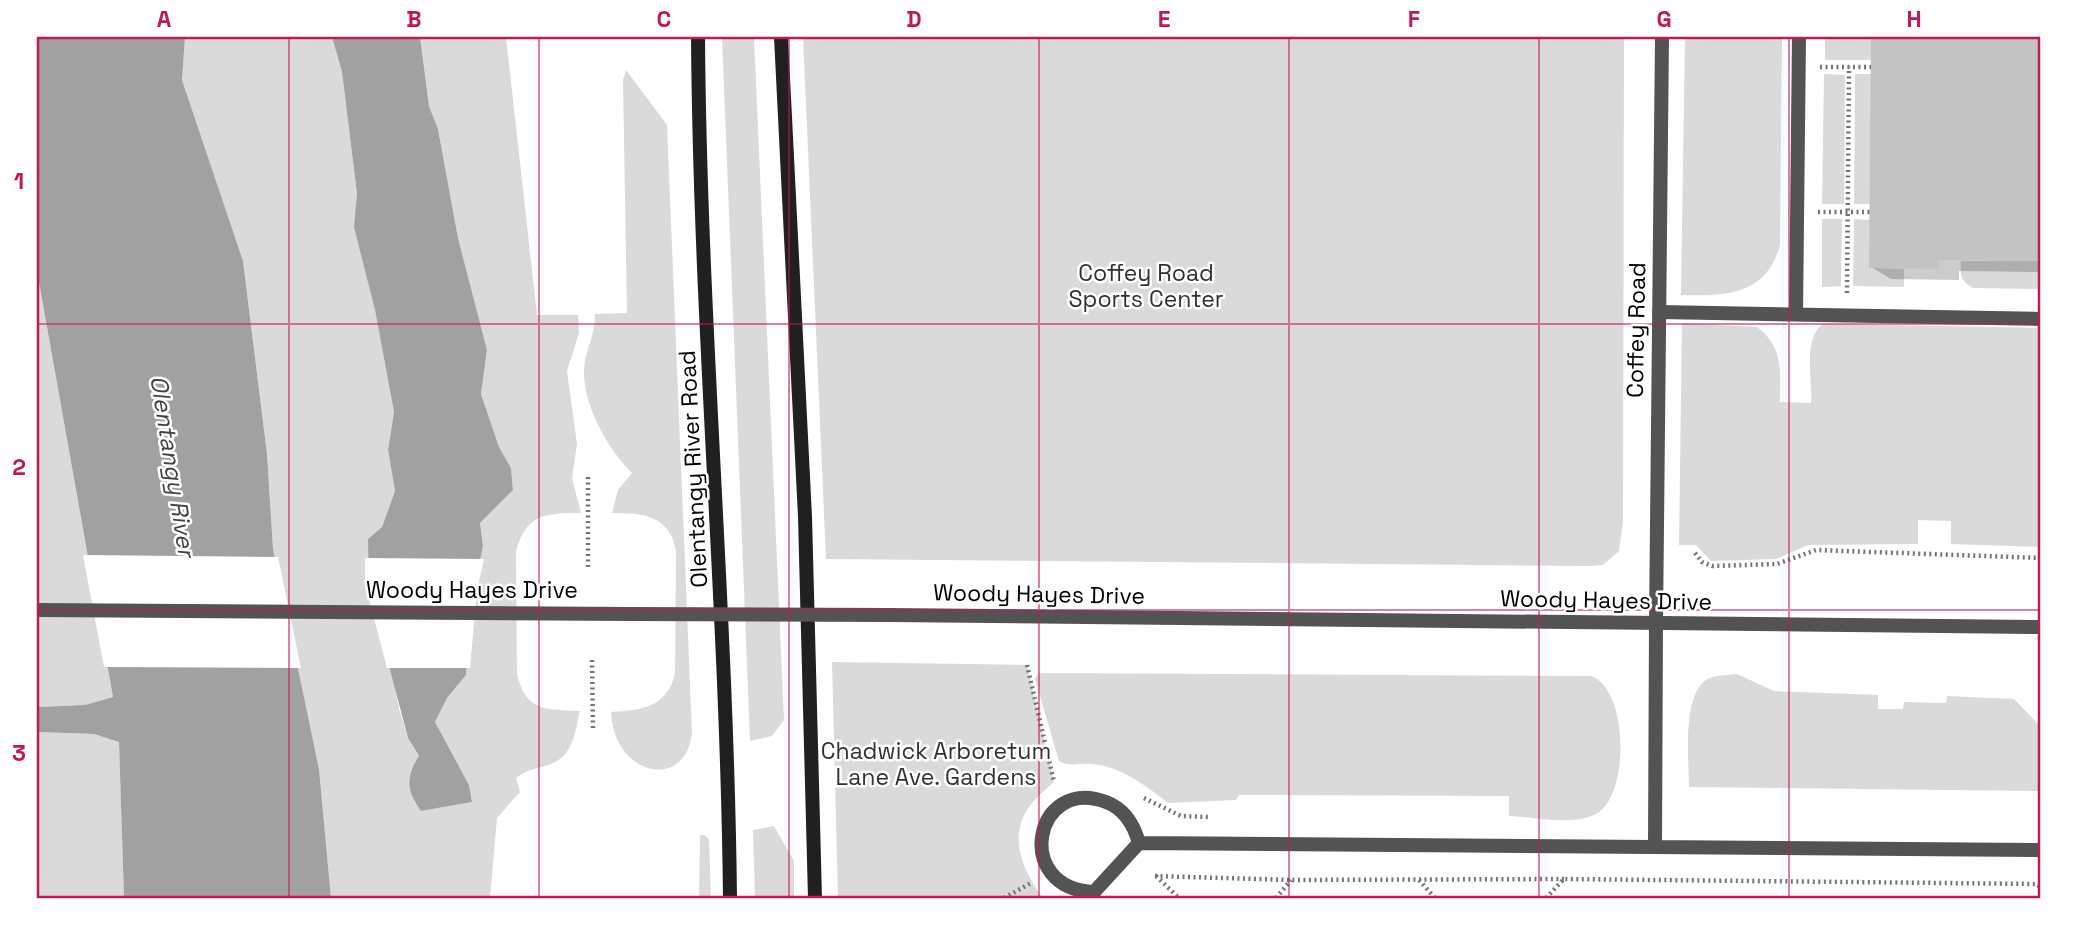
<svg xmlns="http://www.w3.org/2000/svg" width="2078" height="935" viewBox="0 0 2078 935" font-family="'Space Grotesk',sans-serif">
<rect width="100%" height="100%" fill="#fff"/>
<path fill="#dadada" d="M185 37H332L342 72 357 195 355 227 375 310 394 412 388 450 395 491 382 527 368 539 399 709 408 738 419 757C404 779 406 790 421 811L472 802 469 785 435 722 447 698 466 675 474 589 483 546 480 523 513 490 511 468 499 447 481 394 487 350 458 238 438 129 429 106 420 37H506L537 315H578L579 333 567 371 577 444 572 478 581 513C546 513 525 514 516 552L517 674C526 713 547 709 580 711 575 730 574 754 553 763 540 769 528 768 516 778L520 792 497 818 490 898H331L319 769 273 549 267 454 243 261 182 80Z
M722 37H754L784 720 772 736 750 741Z
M803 37H1624L1623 521 1619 551 1603 565 1589 566 826 559Z
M1685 37H1782L1780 245C1766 296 1726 296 1681 295Z
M1825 37H1871V60H1825Z
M626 70 667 125 692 733C685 792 614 776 611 712 642 710 666 708 675 674L676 550C669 515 643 513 612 513L618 490 632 473C606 447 576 395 586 356 590 341 595 331 595 314L627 313 623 80Z
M1824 74 1845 75 1844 204H1822Z
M1855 74H1871V204H1854Z
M1822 219H1842L1841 286 1822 287Z
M1854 219 1870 220 1869 268 1904 269V287L1853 286Z
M1961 261H2041V289L1973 288C1960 281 1960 275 1961 261Z
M37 271 113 697 85 705 37 707Z
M1682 323 1757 327C1784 347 1780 371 1780 402L1811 403C1813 381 1802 338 1823 324L2041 328V547L1951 544V521L1918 520V544L1808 545 1776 559 1711 561 1696 545H1679Z
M832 662 1027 665 1054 782C1045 790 1033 800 1027 810 1008 840 1025 874 1043 898H838Z
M1038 673 1591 676C1629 689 1630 796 1596 814 1574 826 1534 817 1509 816V796L1239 795 1236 800 1168 803C1147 786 1118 765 1091 764 1078 763 1070 767 1059 761L1035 679Z
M1737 674 1774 691 1878 695V709H1903L1904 702 1946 703 1947 696 2014 699 2041 727V791L1689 787C1689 761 1681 689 1710 678 1717 675 1729 675 1737 674Z
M37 732 94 734 119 741 124 898H37Z
M774 826 794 861V898H755L753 830Z
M700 835H704L709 839 711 898H699Z"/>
<path fill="#a1a1a1" d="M37 37H185L182 80 243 261 267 454 273 549 319 769 331 898H124L119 742 94 734 37 732V707L85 705 113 697 37 271Z
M332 37H420L429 106 438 129 458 238 487 350 481 394 499 447 511 468 513 490 480 523 483 546 474 589 466 675 447 698 435 722 469 785 472 802 421 811C406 790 405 778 419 756L408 738 380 632 369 583 368 539 382 527 395 491 388 450 394 412 375 310 354 227 357 194 342 72Z"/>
<path fill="#fff" d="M83 555 278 557 301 668 104 667Z
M365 558 484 559 477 590 470 668H387L365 584Z"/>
<path fill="#0003" d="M1873 37H2041V272L1959 271V280L1891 279 1871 267Z"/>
<path fill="#c3c3c3" d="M1871 37H2041V261L1939 260V269L1869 268Z"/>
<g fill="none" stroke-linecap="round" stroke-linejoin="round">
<path stroke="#757575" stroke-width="4.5" stroke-dasharray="2 3.5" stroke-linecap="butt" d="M1820 67H1871
M1818 212H1870
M1847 293 1849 67
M1695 553 1702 562 1712 566 1777 564 1816 550 2041 558
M588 567V475
M592 660 593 728
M1027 665 1054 782
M1144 798 1181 816 1208 817
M1155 876 1290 880 1564 879
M1156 876 1179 898
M1419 880 1435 898
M1004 898 1031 883
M1276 898 1291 880
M1546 898 1564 879 2037 884 2041 888"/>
<path stroke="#535353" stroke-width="14" d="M1659 312 2041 319
M1796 314 1799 37
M1655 847 1656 623
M1094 892C1012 889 1034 775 1106 802 1125 809 1134 825 1139 843
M1093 898 1094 892 1139 843 2041 850"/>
<path stroke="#535353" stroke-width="14" d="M1656 623 1662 37"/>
<path stroke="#535353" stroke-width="14" d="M37 610 632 614
M889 615 2041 627"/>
<path stroke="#202020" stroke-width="14" d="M698 37C700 324 727 611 730 898
M781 37 805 517 815 898"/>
<path stroke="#535353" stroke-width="14" d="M632 614 889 615"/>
</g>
<path fill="none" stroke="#c2185b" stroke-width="2" stroke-opacity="0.55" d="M289 37V898M539 37V898M789 37V898M1039 37V898M1289 37V898M1539 37V898M1789 37V898M37 324H2041M37 610H2041"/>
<g text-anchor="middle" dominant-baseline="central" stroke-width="5" stroke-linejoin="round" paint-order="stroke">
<g font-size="23" fill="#313131" stroke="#fff">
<text x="1146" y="273">Coffey Road<tspan x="1146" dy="26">Sports Center</tspan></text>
<text x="936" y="751">Chadwick Arboretum<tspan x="936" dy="26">Lane Ave. Gardens</tspan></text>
</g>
<g font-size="23" fill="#000" stroke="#fff">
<text transform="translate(1636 330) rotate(-89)">Coffey Road</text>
<text transform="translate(693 469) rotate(-93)">Olentangy River Road</text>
<text x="472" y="590">Woody Hayes Drive</text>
<text transform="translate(1039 594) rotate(1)">Woody Hayes Drive</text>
<text transform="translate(1606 600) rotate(1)">Woody Hayes Drive</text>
</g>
<g font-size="24" font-style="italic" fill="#424242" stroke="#fff">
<text transform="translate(173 466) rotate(81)">Olentangy River</text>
</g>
</g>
<rect width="2078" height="935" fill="none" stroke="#ffffff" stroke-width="77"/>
<rect x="38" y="38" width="2001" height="859" fill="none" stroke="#c2185b" stroke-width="2.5"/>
<g font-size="23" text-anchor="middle" font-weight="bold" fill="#c2185b">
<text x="164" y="27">A</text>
<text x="414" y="27">B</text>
<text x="664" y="27">C</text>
<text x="914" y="27">D</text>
<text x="1164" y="27">E</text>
<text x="1414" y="27">F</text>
<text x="1664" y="27">G</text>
<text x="1914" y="27">H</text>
<text x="19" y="189">1</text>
<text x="19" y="475">2</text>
<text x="19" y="761">3</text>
</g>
</svg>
